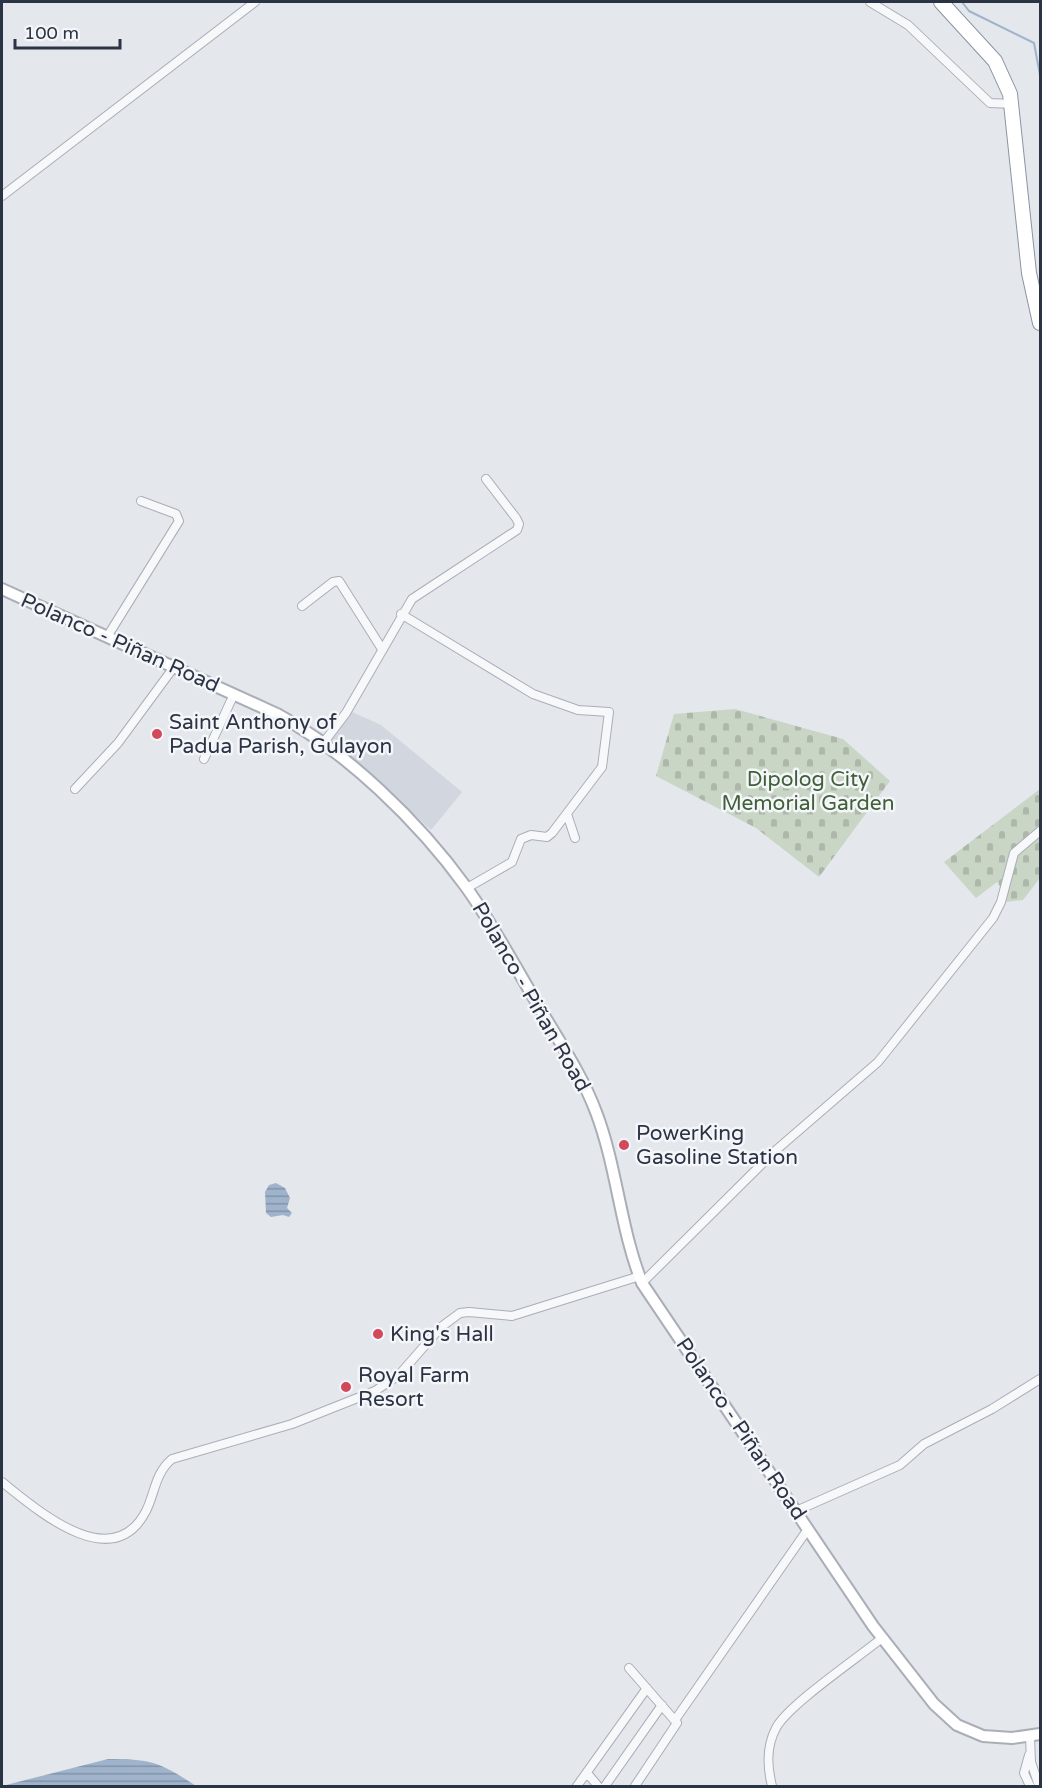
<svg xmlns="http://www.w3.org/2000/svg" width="1042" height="1788" viewBox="0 0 1042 1788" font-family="'Varela Round',sans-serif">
<defs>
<pattern id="cemetery-stones" width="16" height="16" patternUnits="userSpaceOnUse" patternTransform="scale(1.5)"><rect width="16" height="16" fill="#c9d6c5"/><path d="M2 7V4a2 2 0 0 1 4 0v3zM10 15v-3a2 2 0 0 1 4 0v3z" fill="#adb8ab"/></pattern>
<pattern id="water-rules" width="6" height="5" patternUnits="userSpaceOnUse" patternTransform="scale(1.5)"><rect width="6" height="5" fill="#9fb4cc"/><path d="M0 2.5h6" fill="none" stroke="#8293a7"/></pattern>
</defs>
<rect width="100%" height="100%" fill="#e4e7ec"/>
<path fill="#d2d6de" d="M350 711 381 725 462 792 431 830 329 737Z"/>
<path fill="url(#cemetery-stones)" d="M735 709 843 739 890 781 819 877 756 828 656 776 674 714Z
M1040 789V878L1023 900 1005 902 1003 891 997 882 976 898 944 862Z"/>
<path fill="url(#water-rules)" d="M276 1183 285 1188 290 1198 287 1208 292 1213 289 1217 283 1215 271 1217 266 1213 265 1192 269 1185Z
M108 1759C151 1759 160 1762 196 1786H2Z"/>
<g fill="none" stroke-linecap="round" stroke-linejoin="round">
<path stroke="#9fb4cc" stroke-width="2" d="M962 2 969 11 1034 43 1040 75"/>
<defs>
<path id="street" d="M870 2 908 25 990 103 1013 104
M2 196 255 2
M302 606 333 582 339 581 382 649
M401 614 533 694 578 710 609 712 602 767 552 833 547 837 531 835 521 839 512 862 467 888
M107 637 179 521 176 514 141 501
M324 742 346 713 412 599 517 530 519 524 516 518 486 479
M204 759 234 694
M75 789 118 743 174 667
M567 814 575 838
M642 1283 775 1151 878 1062 993 918 1001 902 1014 853 1040 831
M2 1482C35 1508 112 1577 146 1511 155 1493 155 1473 172 1459L292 1424 375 1391 399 1375 441 1327 460 1313 469 1312 512 1316 640 1276
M796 1511 900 1465 924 1444 992 1409 1040 1379
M629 1668 677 1723 635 1786
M675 1720 808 1529
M1030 1736 1031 1762 1039 1786
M1029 1755 1024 1773 1030 1786
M587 1773 598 1786
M577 1786 647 1688
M605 1786 662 1705
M772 1786C767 1766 766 1747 776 1728 788 1705 859 1657 882 1638"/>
<path id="secondary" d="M2 589 277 714C347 752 419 822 466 887 492 923 513 963 535 1000 556 1037 581 1072 596 1112 617 1167 620 1228 642 1283L873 1626 934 1704 957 1725 983 1736 1012 1738 1040 1734"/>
<path id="highway" d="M941 2 995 61 1010 94 1029 273 1040 323"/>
</defs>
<use href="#street" stroke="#a9aeb7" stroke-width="10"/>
<use href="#secondary" stroke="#a9aeb7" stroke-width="14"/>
<use href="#highway" stroke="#8b94a3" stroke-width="16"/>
<use href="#street" stroke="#f7f8fa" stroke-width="8"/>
<use href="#secondary" stroke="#fff" stroke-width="10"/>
<use href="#highway" stroke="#fff" stroke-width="14"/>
</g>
<g fill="#d1495b" stroke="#f4f6f9" stroke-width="2">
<circle cx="157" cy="734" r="6"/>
<circle cx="624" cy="1145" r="6"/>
<circle cx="378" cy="1334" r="6"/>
<circle cx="346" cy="1387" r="6"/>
</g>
<g text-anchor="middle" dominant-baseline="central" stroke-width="5" stroke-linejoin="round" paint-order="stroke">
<g font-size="21" fill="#2b3445" stroke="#f4f6f9">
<text transform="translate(120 643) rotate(24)">Polanco - Piñan Road</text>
<text transform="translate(531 997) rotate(60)">Polanco - Piñan Road</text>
<text transform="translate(741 1429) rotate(56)">Polanco - Piñan Road</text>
</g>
<g font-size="21" fill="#2b3445" stroke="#f4f6f9" text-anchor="start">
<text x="169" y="722">Saint Anthony of<tspan x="169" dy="24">Padua Parish, Gulayon</tspan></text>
<text x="636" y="1133">PowerKing<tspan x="636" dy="24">Gasoline Station</tspan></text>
<text x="390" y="1334">King's Hall</text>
<text x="358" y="1375">Royal Farm<tspan x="358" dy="24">Resort</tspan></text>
</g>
<g font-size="21" fill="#3f6138" stroke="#f4f6f9">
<text x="808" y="779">Dipolog City<tspan x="808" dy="24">Memorial Garden</tspan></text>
</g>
</g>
<rect width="1042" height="1788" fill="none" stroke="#2b3445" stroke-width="6"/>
<path d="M15 39v9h105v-9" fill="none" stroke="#2b3445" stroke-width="3"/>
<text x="24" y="39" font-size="18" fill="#2b3445" stroke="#f4f6f9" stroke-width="4.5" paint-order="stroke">100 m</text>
</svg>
